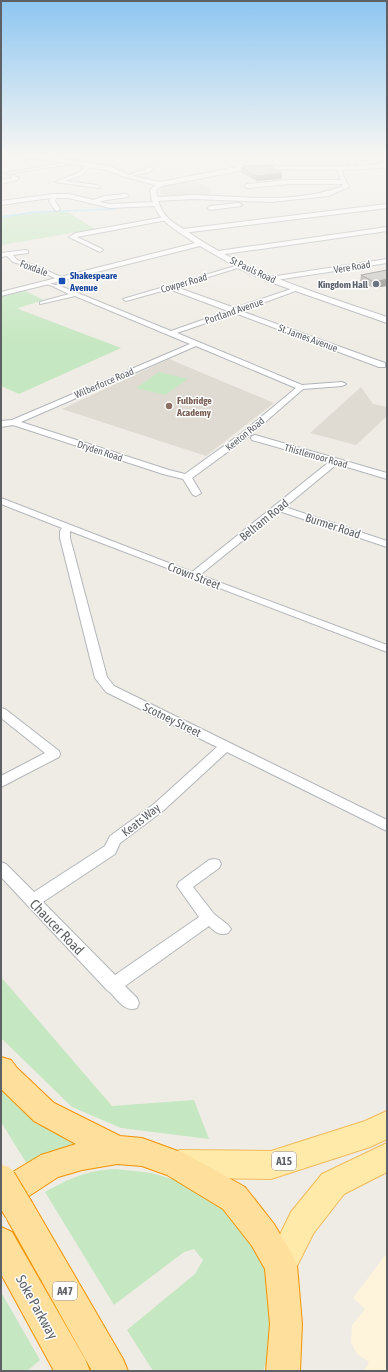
<svg xmlns="http://www.w3.org/2000/svg" width="388" height="1372" viewBox="0 0 388 1372" font-family="'Asap Condensed',sans-serif">
<rect width="100%" height="100%" fill="#efece5"/>
<path fill="#fef3db" d="M387 1253V1371H364L369 1362 357 1354 351 1343 352 1325 365 1309 353 1298Z"/>
<path fill="#dfdbd3" d="M190 180 211 187V191L209 196H168L160 194 161 190 164 186Z
M169 359 274 403 206 456 62 409Z
M361 387 373 404 387 407V416L356 445 310 433Z"/>
<path fill="#c5e7c1" d="M57 211 68 212 95 229 1 245V216Z
M25 291 44 300 18 308 21 310 121 348 19 394 1 386V297Z
M159 372 188 379 165 395 136 388Z
M1 977 112 1106 194 1100 209 1139 121 1128 72 1107 1 1038Z
M1 1080 83 1143 27 1164 1 1122Z
M115 1169 152 1173 188 1184 207 1193 248 1230 265 1272 270 1321 266 1363 263 1371H153L127 1330 195 1274 203 1260 194 1249 184 1252 114 1305 45 1192C69 1179 87 1170 115 1169Z
M1 1292 40 1360 27 1371H1Z"/>
<g fill="none" stroke-linecap="round" stroke-linejoin="round">
<path stroke="#a5e0ff" stroke-width="1.5" d="M1 217 36 212 116 209"/>
<defs>
<path id="pedestrian" d="M46 282 58 286 56 287 46 284Z"/>
<path id="minor" d="M52 154H57L51 159H47V157Z
M168 154H173L149 172 127 177 125 176 145 170Z
M352 154H356L353 161 357 169H353L349 161Z
M74 161 76 163 7 174 5 173Z
M93 164 95 166 88 169 82 175 65 181 97 185 100 187 99 188 55 182 78 173 84 167Z
M336 167 340 168 349 187 328 196 270 202 195 199 154 201 151 199 154 197C168 197 183 195 197 195 245 197 297 204 343 186L342 184H290L247 188 244 186 247 184 290 180H341Z
M13 175 19 178 17 180 1 184V180L13 178 11 176Z
M54 194H69L93 200 105 196 126 194 129 196 128 197 106 200 99 202 110 204 155 202 158 204 155 206 110 208 69 198H56L55 201 60 209 57 211 55 210 49 201 50 198 1 205V201Z
M239 203 242 205 241 206 210 210 207 208 210 206Z
M387 204V208L183 233 180 231 183 229Z
M165 217 167 218V220L77 237 102 249 103 250 100 252 69 237 76 233Z
M387 227V231L218 255 215 253 218 251Z
M26 250 28 251V253L13 255 17 260 37 266 63 278V280H59L33 268 13 262 7 256 1 257V253Z
M387 259V263L270 281 267 279 270 277Z
M239 265 244 266 176 287 235 308 294 288H298V290L241 311 385 363V367H379L235 313 177 333 302 385 342 382 346 384 342 386 303 389 248 437 192 478 201 493 196 496 193 495 183 479 163 474 13 425 1 427V421L12 420 190 344 75 296 40 304V302L69 294 54 287V285H58L171 331 228 311 169 289 126 301 123 299ZM196 346 296 388 242 433 185 474 169 470 21 422Z
M255 435 387 473V479L337 464 285 507 387 541V547L279 511 200 575 387 645V652L70 531V538L107 677 114 686 387 820V831L227 752 164 810 120 843 115 854 43 902 115 975 199 917 177 886 179 882 209 860 214 859 219 860 221 864 219 868 193 887 214 914 228 925 231 929 228 933C220 936 215 932 209 926L125 986 137 998 139 1003 137 1008C123 1013 117 997 107 990L1 877V862L6 864 34 892 105 846 110 836 154 804 217 747 106 692 95 678 60 538V531L62 528 1 504V498L192 572 329 462 252 440 251 438 252 436Z
M1 708 5 709 59 751 60 754 59 757 1 787V776L45 753 1 718Z"/>
<path id="tertiary" d="M1 154 49 156 109 166 129 175 160 182 237 167 228 163 227 154H233V161L244 166H355L387 163V167L355 170 249 169 162 186 156 190C158 201 160 210 168 218 174 224 183 228 191 234 250 274 320 294 387 317V323L267 281 238 268 200 246 1 296V292L195 243C172 227 154 220 150 190L155 185 125 177 107 170 49 160 2 156Z"/>
<path id="primary" d="M387 1111V1139L370 1147 271 1179 180 1178 170 1174 165 1164 170 1154 180 1150 271 1151 365 1121Z
M387 1143V1172L344 1194 313 1234 292 1276 281 1281 270 1276 265 1265 291 1212 322 1174Z"/>
<path id="trunk" d="M1 1057 11 1060 17 1068 54 1103 120 1136 142 1138 186 1154 245 1187 274 1224 292 1254 297 1265 302 1324 300 1371H266L270 1324 265 1269 252 1246 223 1209 167 1175 142 1166 117 1164 82 1170 58 1177 26 1198 30 1199 123 1359 128 1371H92L8 1221 4 1210 1 1211V1179L41 1155 76 1144 34 1121 1 1089Z
M1 1227 12 1232 85 1359 90 1371H54L1 1274Z"/>
</defs>
<use href="#pedestrian" stroke="#b2b6ba" stroke-width="2"/>
<use href="#minor" stroke="#b2b6ba" stroke-width="2"/>
<use href="#tertiary" stroke="#b2b6ba" stroke-width="2"/>
<use href="#primary" stroke="#f2ba5b" stroke-width="2"/>
<use href="#trunk" stroke="#f49200" stroke-width="2"/>
<use href="#pedestrian" fill="#fff" fill-rule="evenodd"/>
<use href="#minor" fill="#fff" fill-rule="evenodd"/>
<use href="#tertiary" fill="#fff" fill-rule="evenodd"/>
<use href="#primary" fill="#ffeaaa" fill-rule="evenodd"/>
<use href="#trunk" fill="#fee09c" fill-rule="evenodd"/>
<defs>
<path id="trunk-bridge" d="M1 1180 19 1210"/>
</defs>
<use href="#trunk-bridge" stroke="#f49200" stroke-width="32" stroke-linecap="butt"/>
<use href="#trunk-bridge" stroke="#fee09c" stroke-width="30"/>
</g>
<path fill="#aeaba7" d="M241 167 282 173V179L256 181 241 172Z
M387 270V286L374 288 360 282 361 275Z"/>
<path fill="#8d8b88" d="M282 173V179L256 181V176Z
M387 279V286L374 288V282Z"/>
<path fill="#cac7c2" stroke="#8d8b88" d="M268 165 282 173 256 176 241 167Z
M387 270V279L374 282 361 275Z"/>
<linearGradient id="sky" x2="0" y2="1"><stop stop-color="#8dc6f1"/><stop offset="0.45" stop-color="#f8f6f3"/><stop offset="1" stop-color="#f8f6f3" stop-opacity="0"/></linearGradient>
<rect width="388" height="346" fill="url(#sky)"/>
<rect fill="#1a4fb4" stroke="#fff" stroke-width="1.5" x="58" y="277" width="8" height="8" rx="2"/>
<circle fill="#6b7280" stroke="#fff" stroke-width="1.5" cx="376" cy="284" r="4"/>
<circle fill="#8d6e63" stroke="#fff" stroke-width="1.5" cx="169" cy="406" r="4"/>
<g text-anchor="middle" dominant-baseline="central" stroke-width="3" stroke-linejoin="round" paint-order="stroke">
<g font-size="10" fill="#5d6165" stroke="#fff">
<text transform="translate(352 267) rotate(-9)">Vere Road</text>
<text transform="translate(34 268) rotate(20)">Foxdale</text>
<text transform="translate(253 270) rotate(25)">St Pauls Road</text>
<text transform="translate(184 283) rotate(-16)">Cowper Road</text>
<text transform="translate(234 311) rotate(-19)">Portland Avenue</text>
<text transform="translate(308 338) rotate(20)">St. James Avenue</text>
<text transform="translate(104 383) rotate(-23)">Wilberforce Road</text>
<text transform="translate(245 434) rotate(-39)">Keeton Road</text>
<text transform="translate(100 451) rotate(18)">Dryden Road</text>
<text transform="translate(316 456) rotate(16)">Thistlemoor Road</text>
</g>
<g font-size="10" font-weight="bold" fill="#164399" stroke="#fff" text-anchor="start">
<text x="70" y="275">Shakespeare<tspan x="70" dy="12">Avenue</tspan></text>
</g>
<g font-size="10" font-weight="bold" fill="#5b616d" stroke="#fff" text-anchor="end">
<text x="368" y="284">Kingdom Hall</text>
</g>
<g font-size="10" font-weight="bold" fill="#785e54" stroke="#fff" text-anchor="start">
<text x="177" y="400">Fulbridge<tspan x="177" dy="12">Academy</tspan></text>
</g>
<g fill="#fff" stroke="#8e9093" stroke-width="1">
<rect x="272" y="1152" width="24" height="18" rx="3"/>
<rect x="53" y="1282" width="24" height="18" rx="3"/>
</g>
<g font-size="11" font-weight="bold" fill="#5d6165">
<text x="284" y="1161">A15</text>
<text x="65" y="1291">A47</text>
</g>
<g font-size="12" fill="#5d6165" stroke="#fff">
<text transform="translate(264 520) rotate(-39)">Belham Road</text>
<text transform="translate(333 526) rotate(18)">Burmer Road</text>
<text transform="translate(194 576) rotate(21)">Crown Street</text>
<text transform="translate(172 720) rotate(26)">Scotney Street</text>
<text transform="translate(141 820) rotate(-38)">Keats Way</text>
</g>
<g font-size="14" fill="#5d6165" stroke="#fff">
<text transform="translate(57 927) rotate(46)">Chaucer Road</text>
<text transform="translate(37 1307) rotate(61)">Soke Parkway</text>
</g>
</g>
<rect width="388" height="1372" fill="none" stroke="#5d6165" stroke-width="4"/>
</svg>
